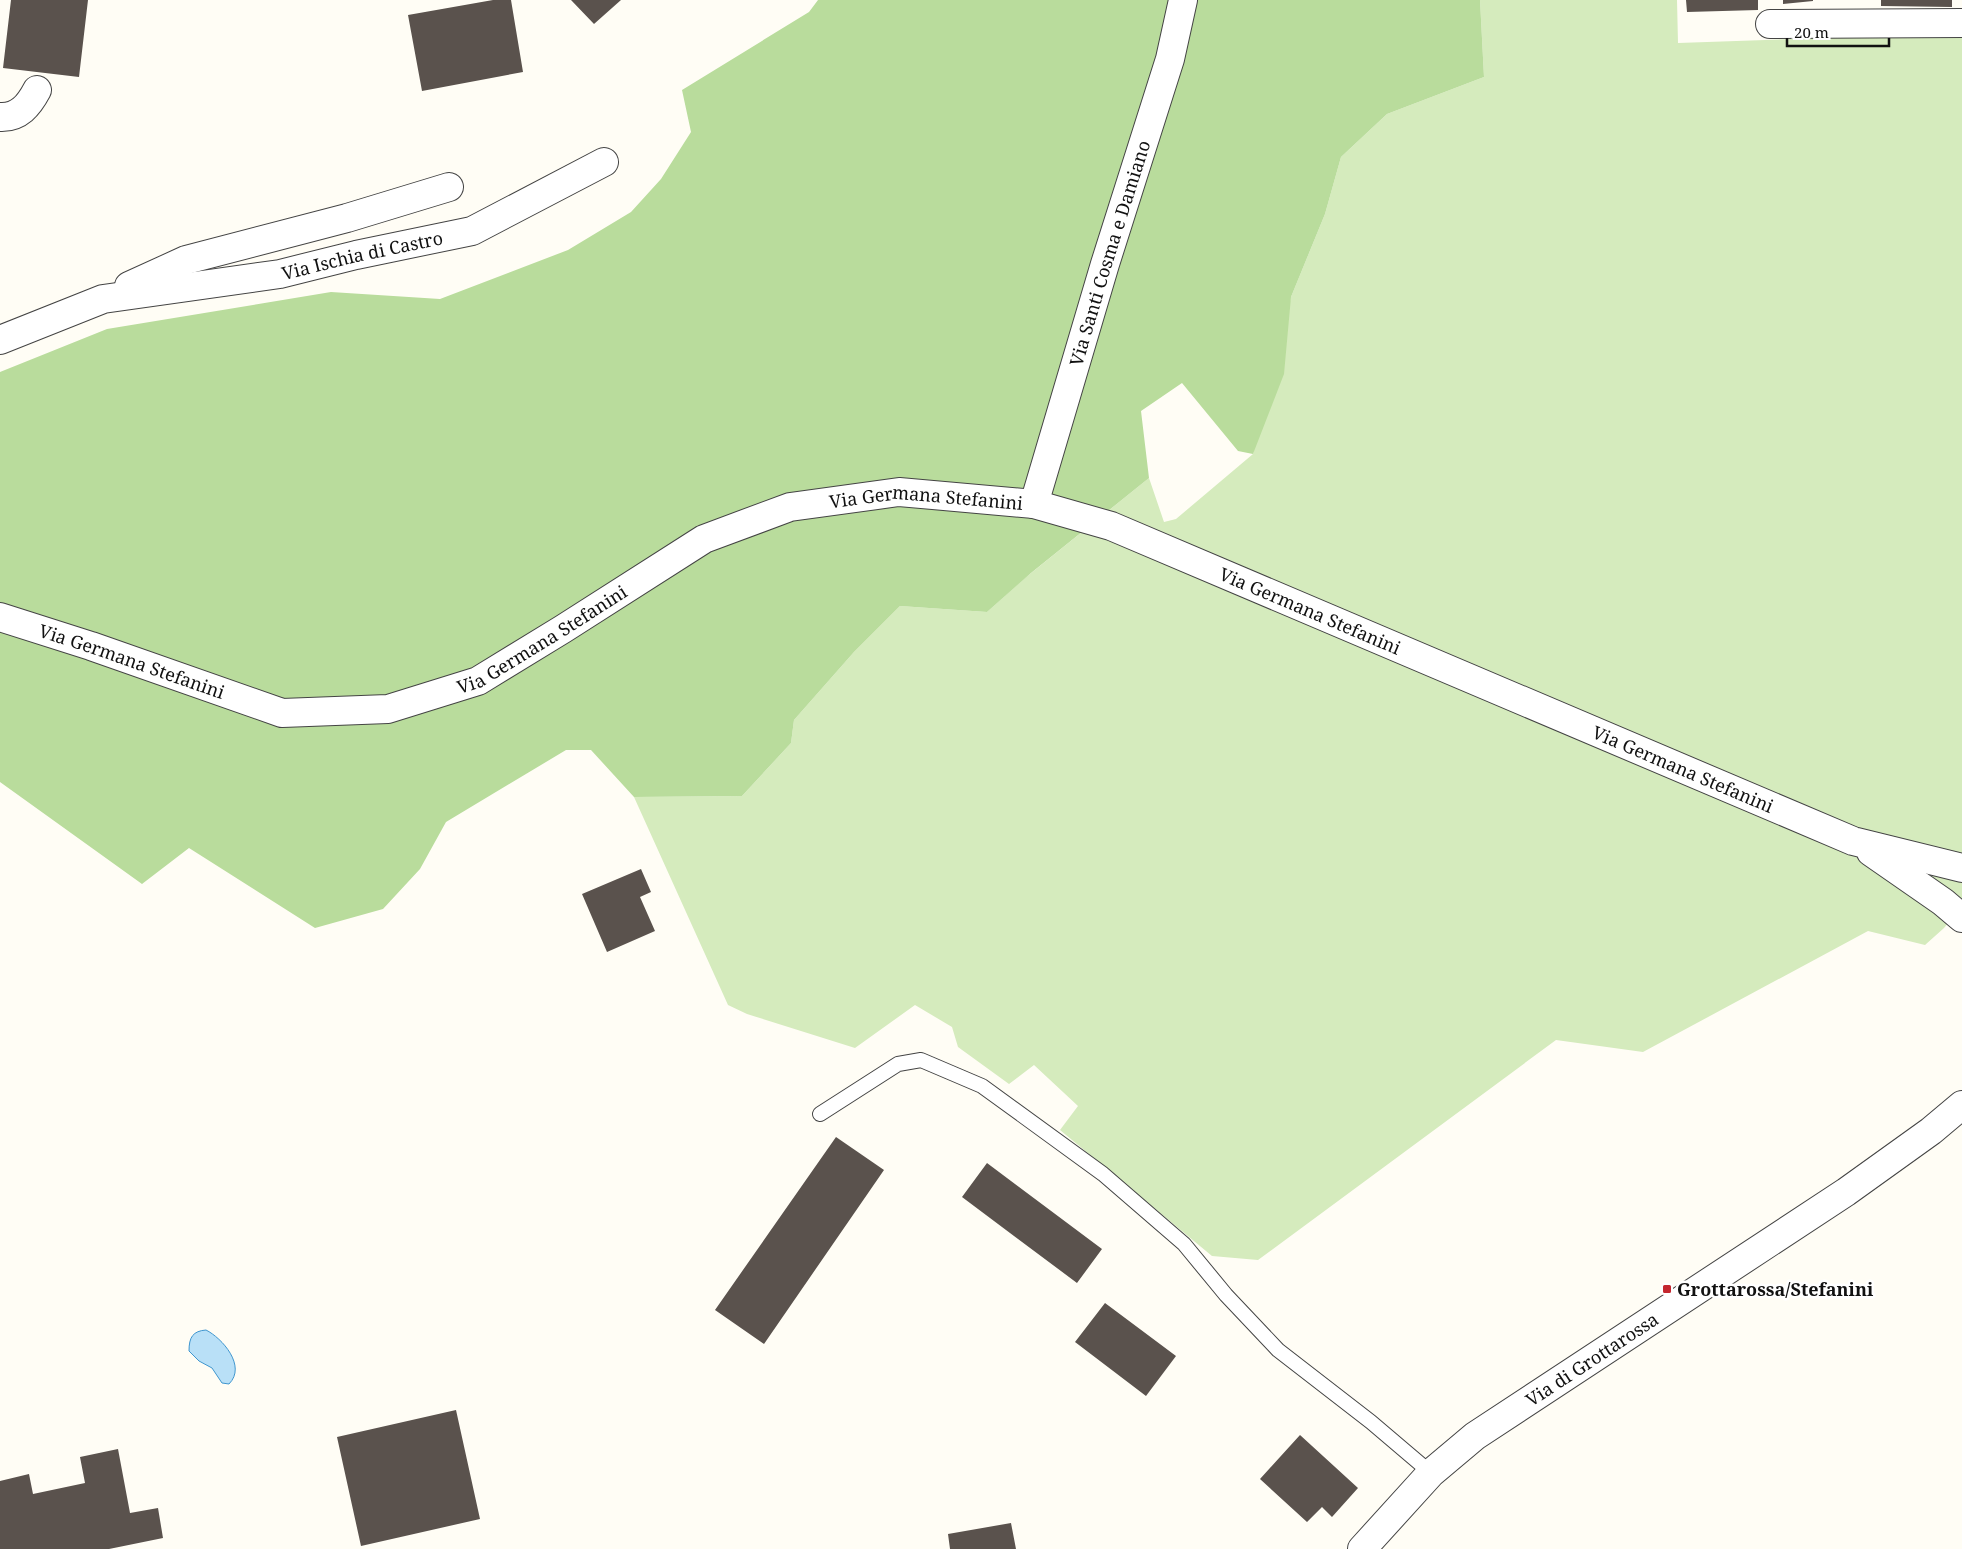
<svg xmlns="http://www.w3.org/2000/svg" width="1962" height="1549" viewBox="0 0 1962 1549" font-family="'Noto Serif',serif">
<rect width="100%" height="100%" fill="#fffdf5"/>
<path fill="#d5ebbd" d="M1480 0H1677L1678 43 1962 33V906L1944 928 1925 945 1868 931 1643 1052 1556 1040 1258 1260 1212 1256 1060 1130 1078 1106 1034 1065 1009 1084 958 1047 952 1027 915 1005 855 1048 747 1014 728 1005 634 797 742 796 791 743 794 720 854 652 900 606 987 612 1025 578 1149 478 1164 522 1176 519 1253 454 1291 297 1325 214 1341 157 1387 114 1484 77Z"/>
<path fill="#b9dc9c" d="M818 0H1480L1484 77 1387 114 1341 157 1325 214 1291 297 1284 374 1253 454 1238 451 1182 383 1141 411 1149 478 1031 573 987 612 900 606 854 652 794 720 791 743 742 796 634 797 591 750H566L446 822 420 869 383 909 315 928 189 848 142 884 0 782V372L107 329 331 292 440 299 568 250 631 212 661 179 691 132 682 90 809 12Z"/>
<path fill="#b9e0f7" stroke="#3f96cf" d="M206 1330C222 1338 247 1366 229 1384L222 1383 212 1368 199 1361 189 1351C189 1337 193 1331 206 1330Z"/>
<path fill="#5a524d" d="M11 0H88L79 77 3 68Z
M493 0H511L523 72 422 91 408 15Z
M571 0H621L594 24Z
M1686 0H1758V10L1687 12Z
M1783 0H1813V1L1783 4Z
M1881 0H1952V7L1881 6Z
M641 869 651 892 640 897 655 931 607 952 582 894Z
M836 1137 884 1170 764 1344 715 1310Z
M987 1163 1102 1249 1077 1283 962 1197Z
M1105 1303 1176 1356 1146 1396 1075 1342Z
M456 1410 480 1519 361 1546 337 1437Z
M1300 1435 1358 1488 1332 1517 1322 1507 1307 1522 1260 1479Z
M118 1449 130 1513 158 1508 163 1538 109 1549H0V1481L29 1474 33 1494 85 1483 80 1457Z
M1011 1523 1016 1549H950L948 1534Z"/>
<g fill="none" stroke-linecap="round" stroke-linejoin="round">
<defs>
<path id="service" d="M820 1114 898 1064 921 1060 982 1086 1103 1174 1184 1244 1226 1295 1278 1350 1371 1422 1431 1473"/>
<g id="minor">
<path d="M1770 24 1962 23"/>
<path d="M0 117C19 118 29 105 37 90"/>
<path d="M129 286 186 260 347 218 449 187"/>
<path id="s1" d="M0 340 103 299 280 274 356 255 472 231 604 162"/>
<path id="s2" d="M1034 504 1105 264 1170 59 1183 0"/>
</g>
<g id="tertiary">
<path id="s3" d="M0 617 91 646 282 713 388 709 478 681 563 629 704 539 790 507 899 492 1034 504 1111 526 1853 841 1962 868"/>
<path d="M1871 852 1943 902 1962 918"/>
<path id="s4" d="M1362 1549 1431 1473 1475 1436 1846 1192 1931 1131 1962 1105"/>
</g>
</defs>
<use href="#service" stroke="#444" stroke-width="16"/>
<use href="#minor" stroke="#444" stroke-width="30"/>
<use href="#tertiary" stroke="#444" stroke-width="30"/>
<use href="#service" stroke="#fff" stroke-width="14"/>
<use href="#minor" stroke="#fff" stroke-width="28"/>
<use href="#tertiary" stroke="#fff" stroke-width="28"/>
</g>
<rect fill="#c4262e" stroke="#fff" stroke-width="2" x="1662" y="1284" width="10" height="10" rx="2.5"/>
<g text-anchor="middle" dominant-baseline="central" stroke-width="5" stroke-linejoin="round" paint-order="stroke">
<g font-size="18" fill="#111" stroke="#fff">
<text stroke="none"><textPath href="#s2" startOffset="262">Via Santi Cosma e Damiano</textPath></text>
<text stroke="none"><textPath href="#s1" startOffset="374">Via Ischia di Castro</textPath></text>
<text stroke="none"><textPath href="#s3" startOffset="994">Via Germana Stefanini</textPath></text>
<text stroke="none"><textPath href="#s3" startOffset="1399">Via Germana Stefanini</textPath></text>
<text stroke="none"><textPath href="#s3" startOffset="574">Via Germana Stefanini</textPath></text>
<text stroke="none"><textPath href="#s3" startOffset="139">Via Germana Stefanini</textPath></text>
<text stroke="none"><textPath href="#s3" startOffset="1804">Via Germana Stefanini</textPath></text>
<text stroke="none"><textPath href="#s4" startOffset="300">Via di Grottarossa</textPath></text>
</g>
<g font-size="18" font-weight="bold" fill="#111" stroke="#fff" text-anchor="start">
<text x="1677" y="1289">Grottarossa/Stefanini</text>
</g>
</g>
<path d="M1787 38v8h102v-8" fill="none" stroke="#111111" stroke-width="2.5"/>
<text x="1794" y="38" font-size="15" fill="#111111" stroke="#ffffff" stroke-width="4" paint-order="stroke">20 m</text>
</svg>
